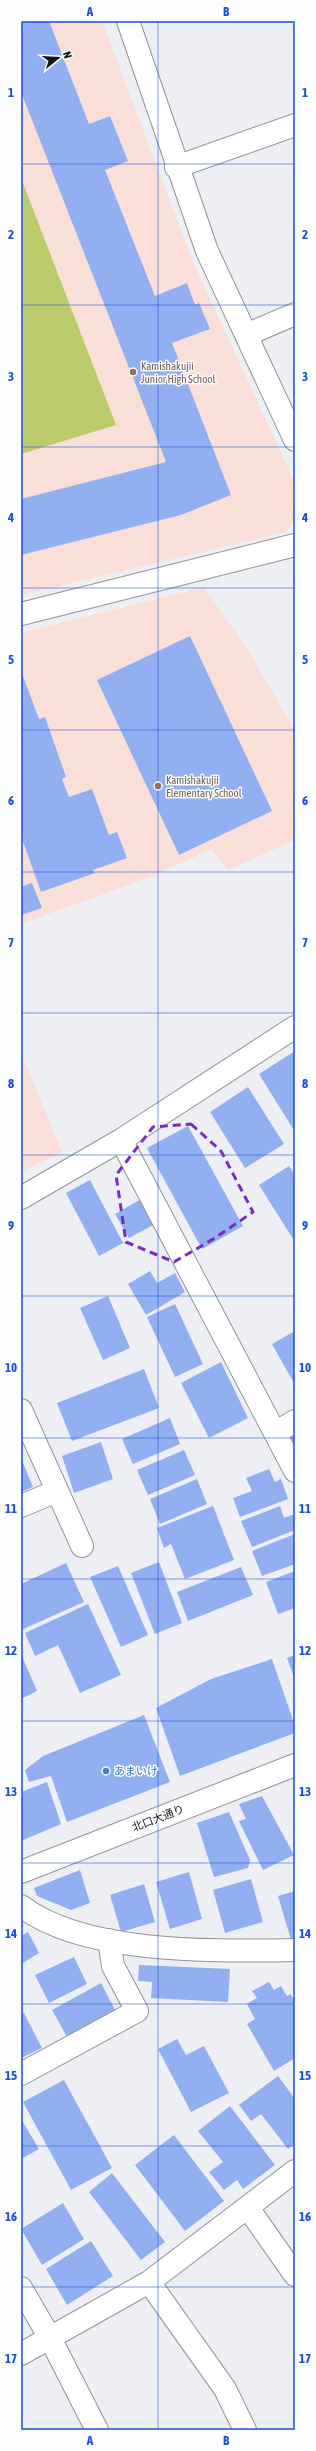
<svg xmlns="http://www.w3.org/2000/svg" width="316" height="2451" viewBox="0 0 316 2451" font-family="'Asap Condensed','Noto Sans JP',sans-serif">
<rect width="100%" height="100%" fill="#edeff4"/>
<path fill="#f9dfd8" d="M21 21H102L193 262 295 483V518L286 532 21 595Z
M204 587 251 655 295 731V840L228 870 211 850 145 879 21 924V633Z
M21 1052 62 1152 21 1172Z"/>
<path fill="#bbcb6c" d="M21 178 116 425 21 454Z"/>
<path fill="#92b0f1" d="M21 21H49L89 124 110 116 128 161 105 170 155 296 187 283 195 305 199 303 210 329 172 343 231 495 181 515 21 555V499L166 462 21 92Z
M190 636 272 811 179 855 97 680Z
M21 671 39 719 45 717 66 777 62 779 69 797 92 789 109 835 117 832 127 858 93 870 95 873 41 892 21 836Z
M32 883 42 908 21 915V887Z
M295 1051V1132L259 1074Z
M248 1087 284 1144 245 1168 210 1112Z
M188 1126 243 1226 202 1249 147 1148Z
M289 1166 295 1175V1242L259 1185Z
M90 1180 123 1243 99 1256 66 1193Z
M141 1199 155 1224 129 1238 115 1214Z
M150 1271 157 1283 175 1273 185 1292 146 1315 128 1284Z
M108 1296 130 1348 103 1360 80 1308Z
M175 1304 203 1364 175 1377 147 1317Z
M295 1331V1385L272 1344Z
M221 1362 248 1418 209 1438 181 1383Z
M144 1369 159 1408 72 1441 57 1403Z
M170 1418 180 1444 133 1464 122 1439Z
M295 1433V1447L289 1436Z
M101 1442 113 1479 74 1493 62 1456Z
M184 1450 195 1475 148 1495 137 1470Z
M21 1458 33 1487 21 1492Z
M269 1469 275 1482 281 1479 288 1499 240 1517 233 1498 252 1491 246 1478Z
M197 1479 207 1504 160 1524 150 1499Z
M213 1506 234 1560 185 1579 171 1544 164 1548 157 1528Z
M280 1506 284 1518 295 1514V1530L252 1547 241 1521Z
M295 1534V1564L262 1576 252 1551Z
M159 1562 182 1623 155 1634 131 1573Z
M66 1563 84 1602 21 1630V1584Z
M118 1566 148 1635 121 1647 90 1577Z
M241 1567 253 1595 188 1621 177 1592Z
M295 1571V1608L278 1614 266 1582Z
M88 1604 121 1675 80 1693 58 1645 35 1656 25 1633Z
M21 1654 37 1691 21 1699Z
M295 1655V1680L287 1658Z
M272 1659 295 1726V1733L180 1776 156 1708 211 1679Z
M144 1715 170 1782 67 1822 51 1776 29 1782 25 1770 43 1756Z
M47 1782 61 1824 21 1841V1792Z
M262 1796 294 1855 263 1870 239 1821 246 1819 239 1804Z
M229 1812 250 1860 248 1868 214 1877 197 1823Z
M80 1870 90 1903 71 1910 37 1896 34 1888Z
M189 1872 202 1919 170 1929 156 1882Z
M251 1879 263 1922 225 1933 213 1890Z
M144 1884 155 1922 121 1932 110 1895Z
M295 1891V1939L291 1940 278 1896Z
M28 1932 39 1953 21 1964V1936Z
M74 1957 87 1984 49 2003 35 1975Z
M139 1965 230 1969 228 2002 151 1998 152 1982 138 1981Z
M269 1982 274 1990 281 1986 287 1996 290 1994 295 2000V2058L274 2071 247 2024 255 2019 247 2004 257 1998 252 1991Z
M101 1983 115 2010 67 2037 52 2010Z
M24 2013 42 2048 21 2058V2015Z
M177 2039 186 2055 204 2046 229 2093 191 2112 158 2049Z
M278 2076 295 2099V2144L288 2149 261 2114 251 2121 239 2105Z
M64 2080 112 2168 71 2190 23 2102Z
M230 2106 275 2165 243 2189 237 2180 224 2190 209 2172 223 2162 198 2131Z
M21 2119 39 2149 21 2159Z
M174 2135 224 2201 185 2231 135 2165Z
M112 2173 165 2242 141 2260 89 2192Z
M63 2203 84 2239 42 2265 21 2229Z
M91 2241 113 2276 67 2305 46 2269Z"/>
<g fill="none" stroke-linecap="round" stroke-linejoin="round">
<defs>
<path id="minor" d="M128 21 207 251 295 440
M176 167 295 125
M246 335 295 314
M21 614 295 545
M121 1140 295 1471
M21 1198 121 1140 295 1027
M21 1410 82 1546
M275 1433 295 1421
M21 1506 57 1491
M21 1872 295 1765
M21 1906C85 1955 217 1951 295 1950
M21 2074 137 2011 113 1966 109 1940
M248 2208 295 2275
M149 2282 225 2389 245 2430
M21 2288 50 2338 97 2430
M21 2354 149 2282 295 2171"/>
</defs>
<use href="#minor" stroke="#919397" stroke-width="24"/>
<use href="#minor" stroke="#fff" stroke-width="22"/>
</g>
<path fill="none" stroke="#7b2cbf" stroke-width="3" stroke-dasharray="8 5" stroke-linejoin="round" d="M191 1124 221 1151 253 1212 215 1238 174 1262 126 1242 116 1175 153 1127Z"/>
<path fill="none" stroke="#1d4ed8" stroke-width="1" stroke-opacity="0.55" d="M158 21V2430M21 164H295M21 305H295M21 447H295M21 588H295M21 730H295M21 872H295M21 1013H295M21 1155H295M21 1296H295M21 1438H295M21 1579H295M21 1721H295M21 1863H295M21 2004H295M21 2146H295M21 2287H295"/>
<g fill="#8d6e63" stroke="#fcfdff" stroke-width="1.5">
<circle cx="133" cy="372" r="4"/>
<circle cx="158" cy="786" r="4"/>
</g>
<circle fill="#3f7fe0" stroke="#fcfdff" stroke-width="1.5" cx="106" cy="1771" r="4"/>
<g text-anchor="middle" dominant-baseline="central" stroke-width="3" stroke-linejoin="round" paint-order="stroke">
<g font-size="11" fill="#785e54" stroke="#fcfdff" text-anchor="start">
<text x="141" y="366">Kamishakujii<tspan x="141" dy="13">Junior High School</tspan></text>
<text x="166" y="780">Kamishakujii<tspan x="166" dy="13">Elementary School</tspan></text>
</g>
<g font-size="11" fill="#366cbe" stroke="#fcfdff" text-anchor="start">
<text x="114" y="1771">あまいけ</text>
</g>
<g font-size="11" fill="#141416" stroke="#fcfdff">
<text transform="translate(158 1818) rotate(-21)">北口大通り</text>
</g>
</g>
<rect width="316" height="2451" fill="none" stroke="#fcfdff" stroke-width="44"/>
<g transform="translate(58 58) rotate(72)" stroke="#fcfdff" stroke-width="3" paint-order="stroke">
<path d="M0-3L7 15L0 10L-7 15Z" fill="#141416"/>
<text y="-6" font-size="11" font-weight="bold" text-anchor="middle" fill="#141416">N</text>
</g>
<rect x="22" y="22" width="272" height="2407" fill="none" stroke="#1d4ed8" stroke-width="1.5"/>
<g font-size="13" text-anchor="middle" font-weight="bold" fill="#1d4ed8">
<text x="90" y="16">A</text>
<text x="226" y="16">B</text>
<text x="11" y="97">1</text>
<text x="305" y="97">1</text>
<text x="11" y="239">2</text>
<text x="305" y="239">2</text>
<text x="11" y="381">3</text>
<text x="305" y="381">3</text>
<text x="11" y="522">4</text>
<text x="305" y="522">4</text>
<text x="11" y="664">5</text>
<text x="305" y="664">5</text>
<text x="11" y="805">6</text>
<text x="305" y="805">6</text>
<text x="11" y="947">7</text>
<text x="305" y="947">7</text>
<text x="11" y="1088">8</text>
<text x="305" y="1088">8</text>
<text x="11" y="1230">9</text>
<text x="305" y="1230">9</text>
<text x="11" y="1372">10</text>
<text x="305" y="1372">10</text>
<text x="11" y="1513">11</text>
<text x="305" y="1513">11</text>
<text x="11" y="1655">12</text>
<text x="305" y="1655">12</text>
<text x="11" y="1796">13</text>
<text x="305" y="1796">13</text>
<text x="11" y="1938">14</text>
<text x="305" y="1938">14</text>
<text x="11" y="2080">15</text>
<text x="305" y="2080">15</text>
<text x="11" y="2221">16</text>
<text x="305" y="2221">16</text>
<text x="11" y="2363">17</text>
<text x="305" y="2363">17</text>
<text x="90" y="2445">A</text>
<text x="226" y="2445">B</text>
</g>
</svg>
